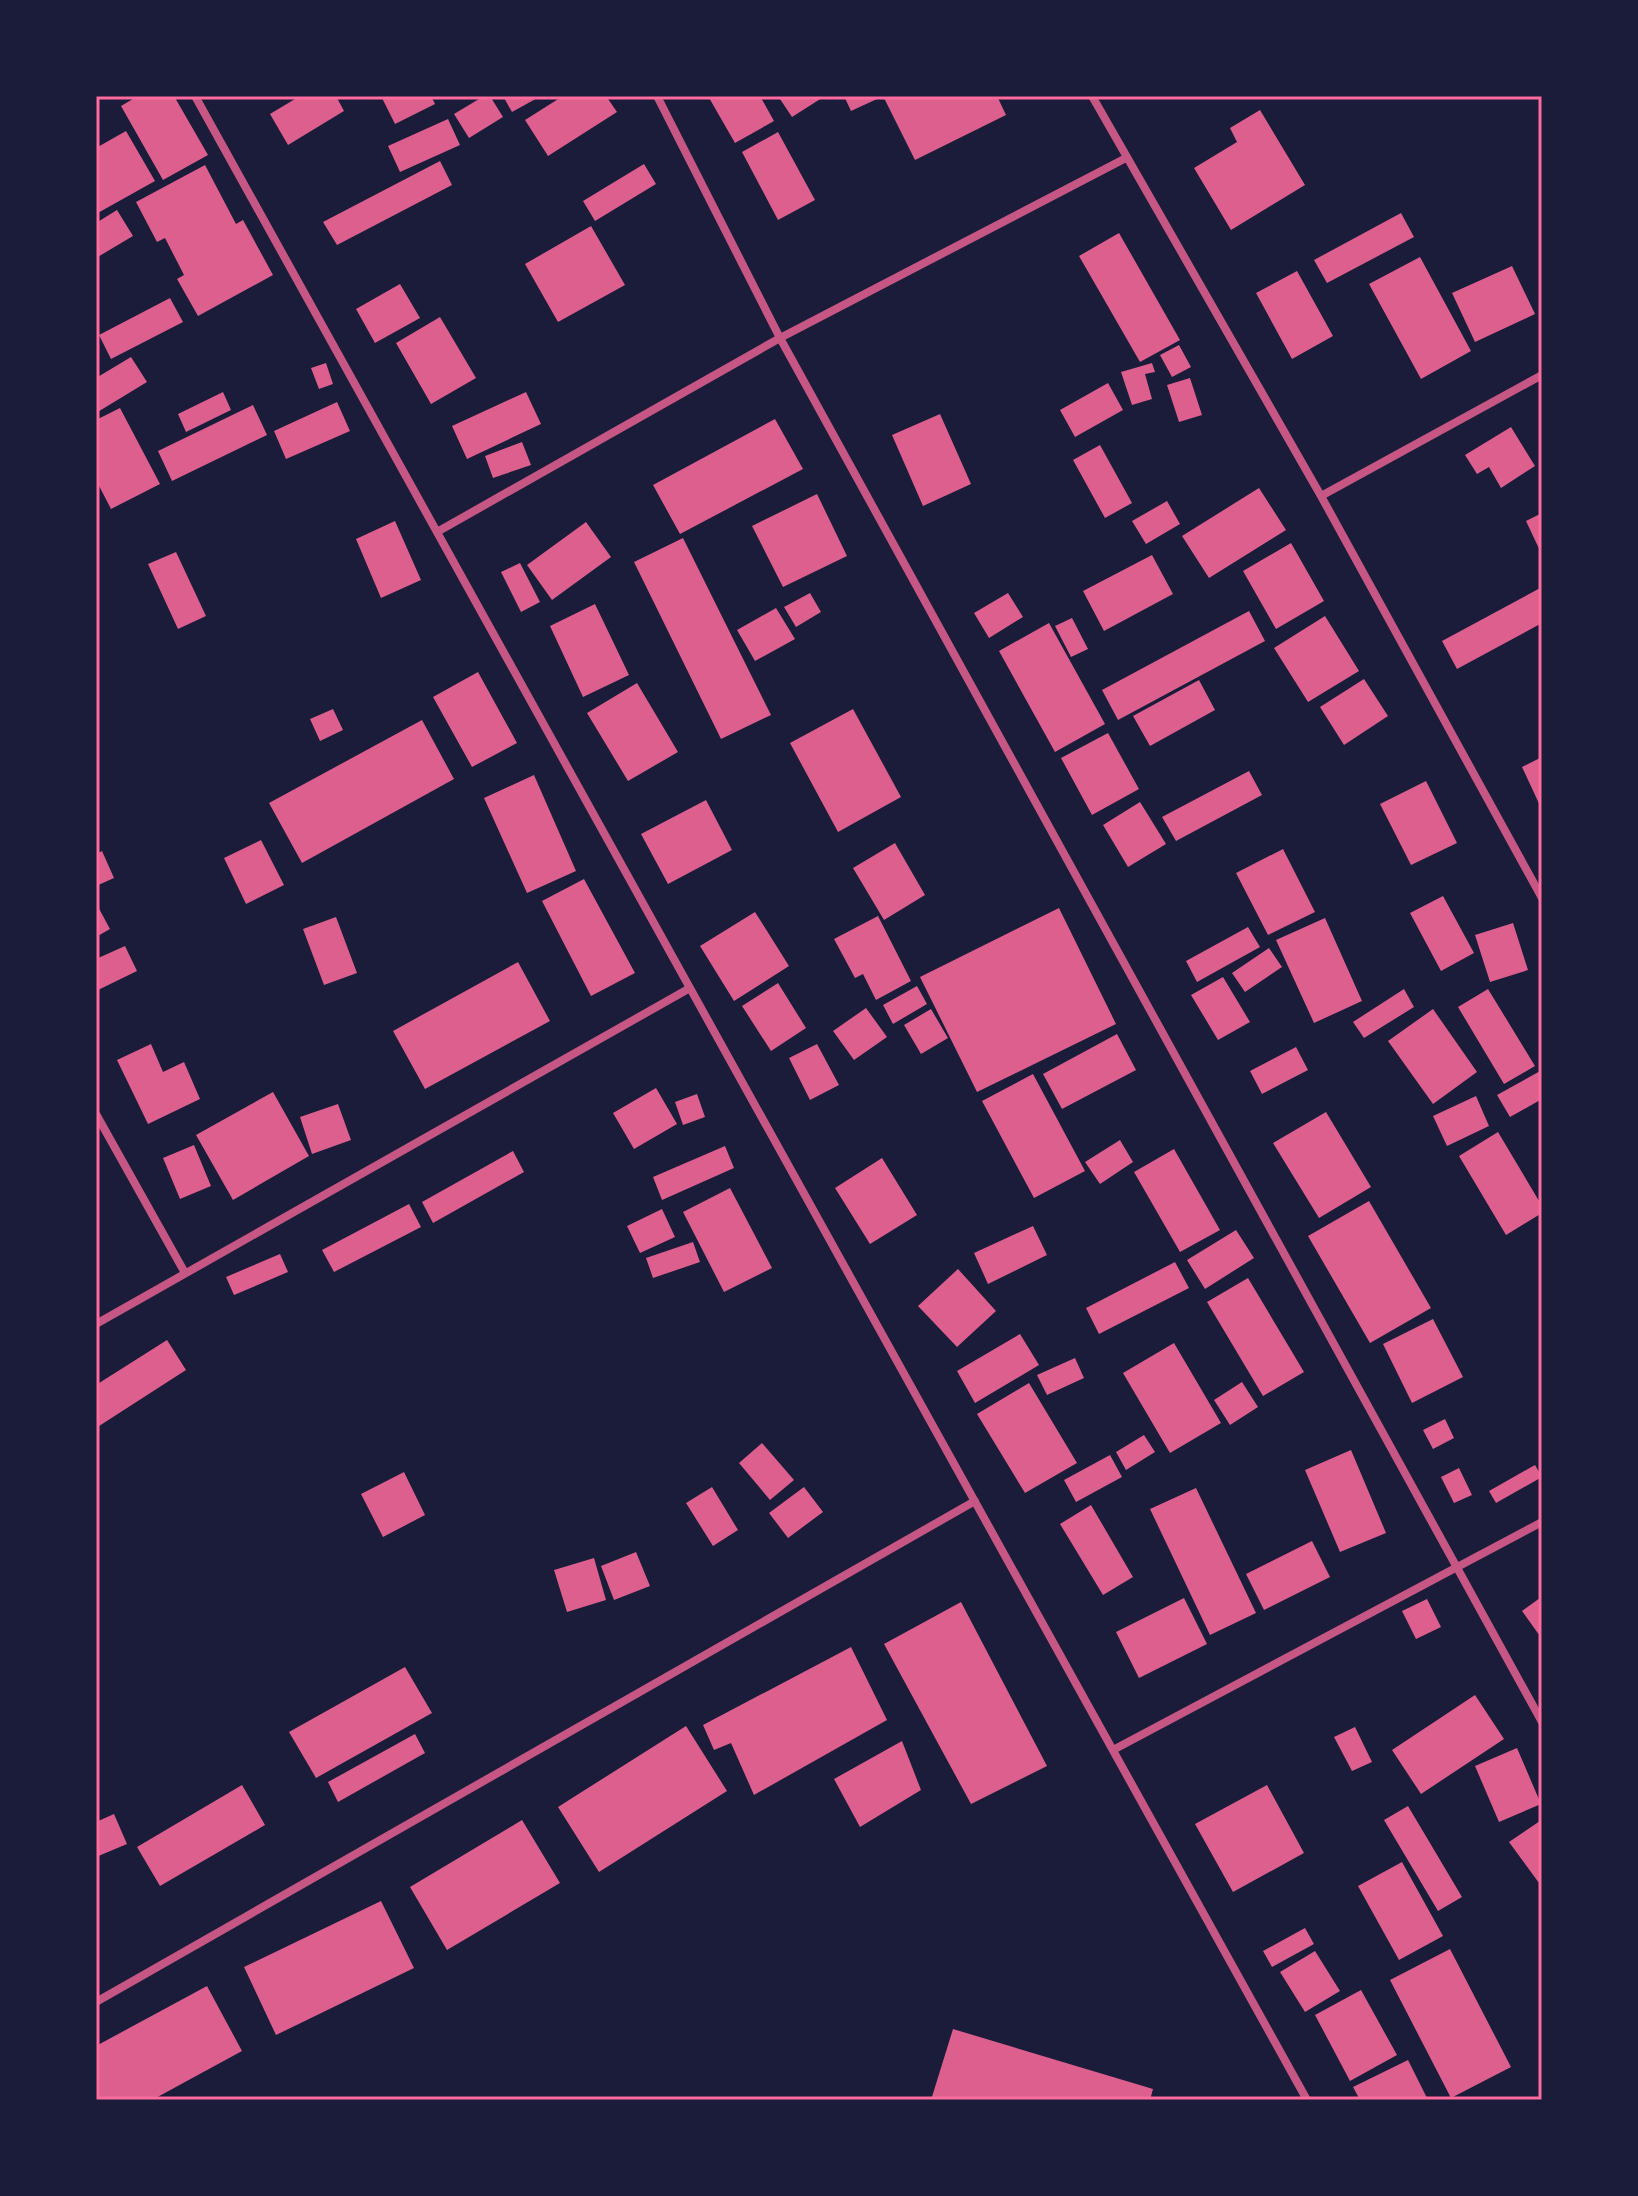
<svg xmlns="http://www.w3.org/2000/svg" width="1638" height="2196" viewBox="0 0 1638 2196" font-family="Merriweather,serif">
<rect width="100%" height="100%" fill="#1b1b3a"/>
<path fill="#dd5f8e" d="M138 96H174L208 155 163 180 121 106Z
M300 96H336L344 111 288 145 270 114Z
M381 96H431L435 104 395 124Z
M484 96H490L503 117 469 138 454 114Z
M503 96H541L512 112Z
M563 96H606L617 112 548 156 525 120Z
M708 96H760L774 121 735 143Z
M778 96H825L792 117Z
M844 96H876L877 99 851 111Z
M883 96H997L1006 115 915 160Z
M1260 110 1305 185 1231 230 1194 168 1237 142 1230 128Z
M448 119 460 145 400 172 388 146Z
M126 131 155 181 96 214V148Z
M778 132 815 200 778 220 742 152Z
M440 161 452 185 337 245 323 222Z
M644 164 656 184 595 221 583 201Z
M205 165 236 224 243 220 273 275 198 316 177 279 184 275 165 238 157 242 136 202Z
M117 210 133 236 96 258V223Z
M1401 213 1414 237 1327 283 1314 260Z
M591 226 625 285 558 322 525 264Z
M1119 233 1180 340 1140 362 1079 256Z
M1420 257 1471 351 1421 379 1369 284Z
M1512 266 1535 314 1475 342 1452 293Z
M1297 271 1333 336 1292 359 1256 293Z
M400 284 420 318 375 343 356 309Z
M170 298 183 322 111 359 99 335Z
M440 317 476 378 431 404 396 343Z
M1179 345 1191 367 1172 377 1160 355Z
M131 357 147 382 96 413V378Z
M326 363 333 384 319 389 311 368Z
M1152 363 1155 372 1145 374 1152 399 1132 405 1121 372Z
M1190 378 1202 415 1179 422 1167 385Z
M1108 383 1123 410 1075 437 1060 410Z
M223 392 231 410 186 432 178 414Z
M526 392 541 424 467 459 452 426Z
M337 402 350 431 286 459 274 431Z
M253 405 267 435 172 481 158 451Z
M120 408 160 484 111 509 96 480V420Z
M940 414 971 484 923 506 892 435Z
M775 419 803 469 680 534 653 485Z
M1511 427 1535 466 1501 488 1489 467 1477 474 1465 455Z
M522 442 531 465 493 478 485 456Z
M1100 445 1132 503 1105 518 1073 460Z
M1259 488 1286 530 1209 578 1182 536Z
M817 494 847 556 783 587 752 526Z
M1167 501 1180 524 1146 544 1132 521Z
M1542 513V555L1526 521Z
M395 521 421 580 381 598 356 539Z
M586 522 611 557 552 600 527 565Z
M683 538 771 715 721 739 634 562Z
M1291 543 1324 601 1276 629 1243 571Z
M176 552 206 616 178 629 148 564Z
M1152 555 1173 594 1104 631 1083 591Z
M520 563 540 602 521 612 501 572Z
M1542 587V623L1457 669 1442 641Z
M810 593 821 612 796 627 784 607Z
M1008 593 1023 617 989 638 974 613Z
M595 604 629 675 583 697 550 626Z
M776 608 795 639 755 661 737 630Z
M1249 611 1265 641 1118 720 1102 690Z
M1325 616 1359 671 1308 702 1274 648Z
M1072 618 1088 649 1071 657 1055 626Z
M1049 623 1105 724 1055 752 999 651Z
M478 672 517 743 472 767 433 697Z
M1364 679 1388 716 1344 745 1320 707Z
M1199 680 1215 710 1150 746 1133 716Z
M637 683 678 752 628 781 587 713Z
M333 709 343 730 320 741 310 719Z
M853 709 901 797 838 832 790 743Z
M422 720 454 779 302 863 269 803Z
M1108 733 1139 789 1092 815 1061 758Z
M1542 757V810L1522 767Z
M1249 771 1262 795 1176 841 1162 817Z
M534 775 576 871 527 893 484 798Z
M1426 781 1457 843 1411 865 1380 804Z
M706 800 732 850 668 884 641 834Z
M1140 802 1166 844 1128 867 1103 825Z
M261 840 284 885 246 904 224 858Z
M895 843 925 895 884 920 853 868Z
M1283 849 1315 912 1268 935 1236 873Z
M102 851 114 878 96 886V854Z
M584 879 635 973 591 996 542 901Z
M1443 896 1474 953 1441 971 1410 913Z
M96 903 110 929 96 937Z
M1059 908 1116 1024 977 1092 920 977Z
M755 912 789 966 734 1001 700 946Z
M878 916 911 981 876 1000 863 974 855 978 834 939Z
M336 917 357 973 324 985 303 929Z
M1325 918 1362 1001 1314 1023 1276 940Z
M1513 923 1528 970 1490 982 1475 935Z
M1248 927 1260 947 1197 982 1186 961Z
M125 946 137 971 96 991V959Z
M1269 948 1282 967 1245 992 1232 973Z
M518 962 550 1021 425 1089 393 1031Z
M1223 977 1250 1022 1218 1040 1191 995Z
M778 983 806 1028 771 1051 742 1006Z
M917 986 927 1004 893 1024 883 1005Z
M1404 989 1414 1007 1364 1038 1353 1022Z
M1488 989 1535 1066 1504 1084 1458 1007Z
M866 1008 887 1037 854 1060 833 1031Z
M931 1009 948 1038 921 1054 904 1025Z
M1433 1009 1477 1072 1433 1104 1388 1041Z
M1117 1034 1136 1070 1062 1109 1043 1074Z
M151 1044 163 1072 184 1062 200 1099 148 1124 117 1060Z
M817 1044 839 1085 810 1100 789 1058Z
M1296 1047 1308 1070 1262 1094 1250 1071Z
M1542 1070V1099L1510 1117 1497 1095Z
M1033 1074 1085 1171 1034 1198 982 1101Z
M656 1088 677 1124 634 1149 613 1113Z
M273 1092 309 1156 233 1200 196 1135Z
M697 1094 705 1117 683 1125 675 1102Z
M1476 1096 1489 1126 1447 1146 1433 1116Z
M338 1104 351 1140 312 1154 300 1117Z
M1326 1112 1371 1187 1319 1218 1273 1143Z
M1498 1132 1542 1206V1213L1506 1235 1459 1156Z
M1120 1140 1133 1162 1100 1184 1085 1162Z
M194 1145 211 1186 180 1199 163 1158Z
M725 1146 734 1168 662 1200 653 1177Z
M1174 1149 1220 1230 1180 1252 1134 1172Z
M513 1151 524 1172 433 1223 422 1202Z
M882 1158 917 1215 870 1244 835 1188Z
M730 1188 772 1268 724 1292 683 1212Z
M1369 1201 1431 1308 1370 1343 1308 1236Z
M409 1204 421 1227 334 1272 322 1250Z
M662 1209 675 1237 640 1253 627 1226Z
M1033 1226 1047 1255 988 1284 974 1253Z
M1236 1230 1254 1258 1205 1289 1187 1260Z
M693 1242 700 1262 653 1278 646 1258Z
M280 1254 288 1272 234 1295 226 1277Z
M1175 1262 1189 1288 1099 1334 1086 1308Z
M958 1269 996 1311 957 1347 918 1306Z
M1248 1278 1304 1372 1263 1396 1207 1302Z
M1433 1319 1463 1377 1412 1403 1383 1344Z
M1020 1334 1039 1365 975 1403 957 1371Z
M167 1340 186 1370 96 1428V1385Z
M1174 1343 1221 1423 1170 1453 1123 1373Z
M1075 1358 1084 1378 1047 1395 1037 1375Z
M1242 1382 1258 1407 1230 1425 1214 1400Z
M1029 1383 1077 1463 1025 1493 977 1414Z
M1445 1419 1454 1438 1433 1449 1423 1430Z
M1144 1435 1155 1452 1126 1470 1116 1452Z
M762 1443 794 1480 770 1500 739 1463Z
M1351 1450 1386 1533 1340 1552 1305 1470Z
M1110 1455 1122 1477 1076 1502 1064 1480Z
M1535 1465 1542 1477 1496 1503 1489 1491Z
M1459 1468 1472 1495 1454 1503 1441 1477Z
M404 1472 425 1515 383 1537 361 1494Z
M712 1487 738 1530 713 1546 686 1503Z
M804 1487 823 1512 788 1538 769 1513Z
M1196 1488 1256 1613 1210 1635 1150 1509Z
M1091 1505 1133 1577 1103 1595 1060 1524Z
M1312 1541 1330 1577 1264 1610 1246 1574Z
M636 1552 650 1586 614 1600 601 1566Z
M594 1558 606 1600 567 1612 554 1570Z
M1184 1598 1207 1644 1139 1678 1116 1632Z
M1540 1598 1542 1601V1639L1522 1611Z
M1427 1599 1441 1627 1416 1639 1402 1611Z
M961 1602 1047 1766 971 1804 884 1644Z
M851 1647 887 1720 754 1795 731 1743 714 1750 703 1725Z
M405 1667 432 1713 316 1778 289 1732Z
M1475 1695 1504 1739 1421 1794 1392 1750Z
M686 1726 727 1791 599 1872 558 1807Z
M1355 1727 1372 1762 1352 1771 1334 1737Z
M415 1734 425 1753 338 1802 328 1782Z
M902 1741 921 1790 860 1827 834 1779Z
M1517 1748 1541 1804 1499 1822 1475 1766Z
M242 1785 265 1825 160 1886 137 1847Z
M1267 1785 1304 1853 1233 1892 1195 1824Z
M1408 1806 1462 1897 1438 1911 1384 1820Z
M114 1814 127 1844 96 1857V1822Z
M522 1820 560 1883 447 1950 410 1887Z
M1540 1821 1542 1881 1539 1883 1509 1842Z
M1402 1862 1443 1936 1399 1960 1358 1886Z
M381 1901 414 1968 276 2035 244 1967Z
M1305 1928 1314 1944 1272 1967 1263 1951Z
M1450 1949 1511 2067 1451 2098 1390 1980Z
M1315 1951 1340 1991 1305 2012 1280 1972Z
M207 1986 242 2051 152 2100H96V2046Z
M1361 1990 1397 2055 1350 2081 1315 2015Z
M953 2029 1153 2089 1150 2100H931Z
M1408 2060 1428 2100H1360L1353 2087Z"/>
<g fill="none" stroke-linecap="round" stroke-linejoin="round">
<path stroke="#c65784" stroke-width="8" d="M195 96 1307 2100
M657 96 780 338 1542 1722
M1092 96 1321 496 1542 898
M1321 496 1542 375
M437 532 780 338 1126 158
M96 1114 185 1273
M96 1324 690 988
M1113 1750 1542 1522
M96 2002 975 1501"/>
</g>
<rect width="1638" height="2196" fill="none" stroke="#1b1b3a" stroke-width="196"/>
<rect x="98" y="98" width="1442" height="2000" fill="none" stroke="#ff6b9d" stroke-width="3"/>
</svg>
